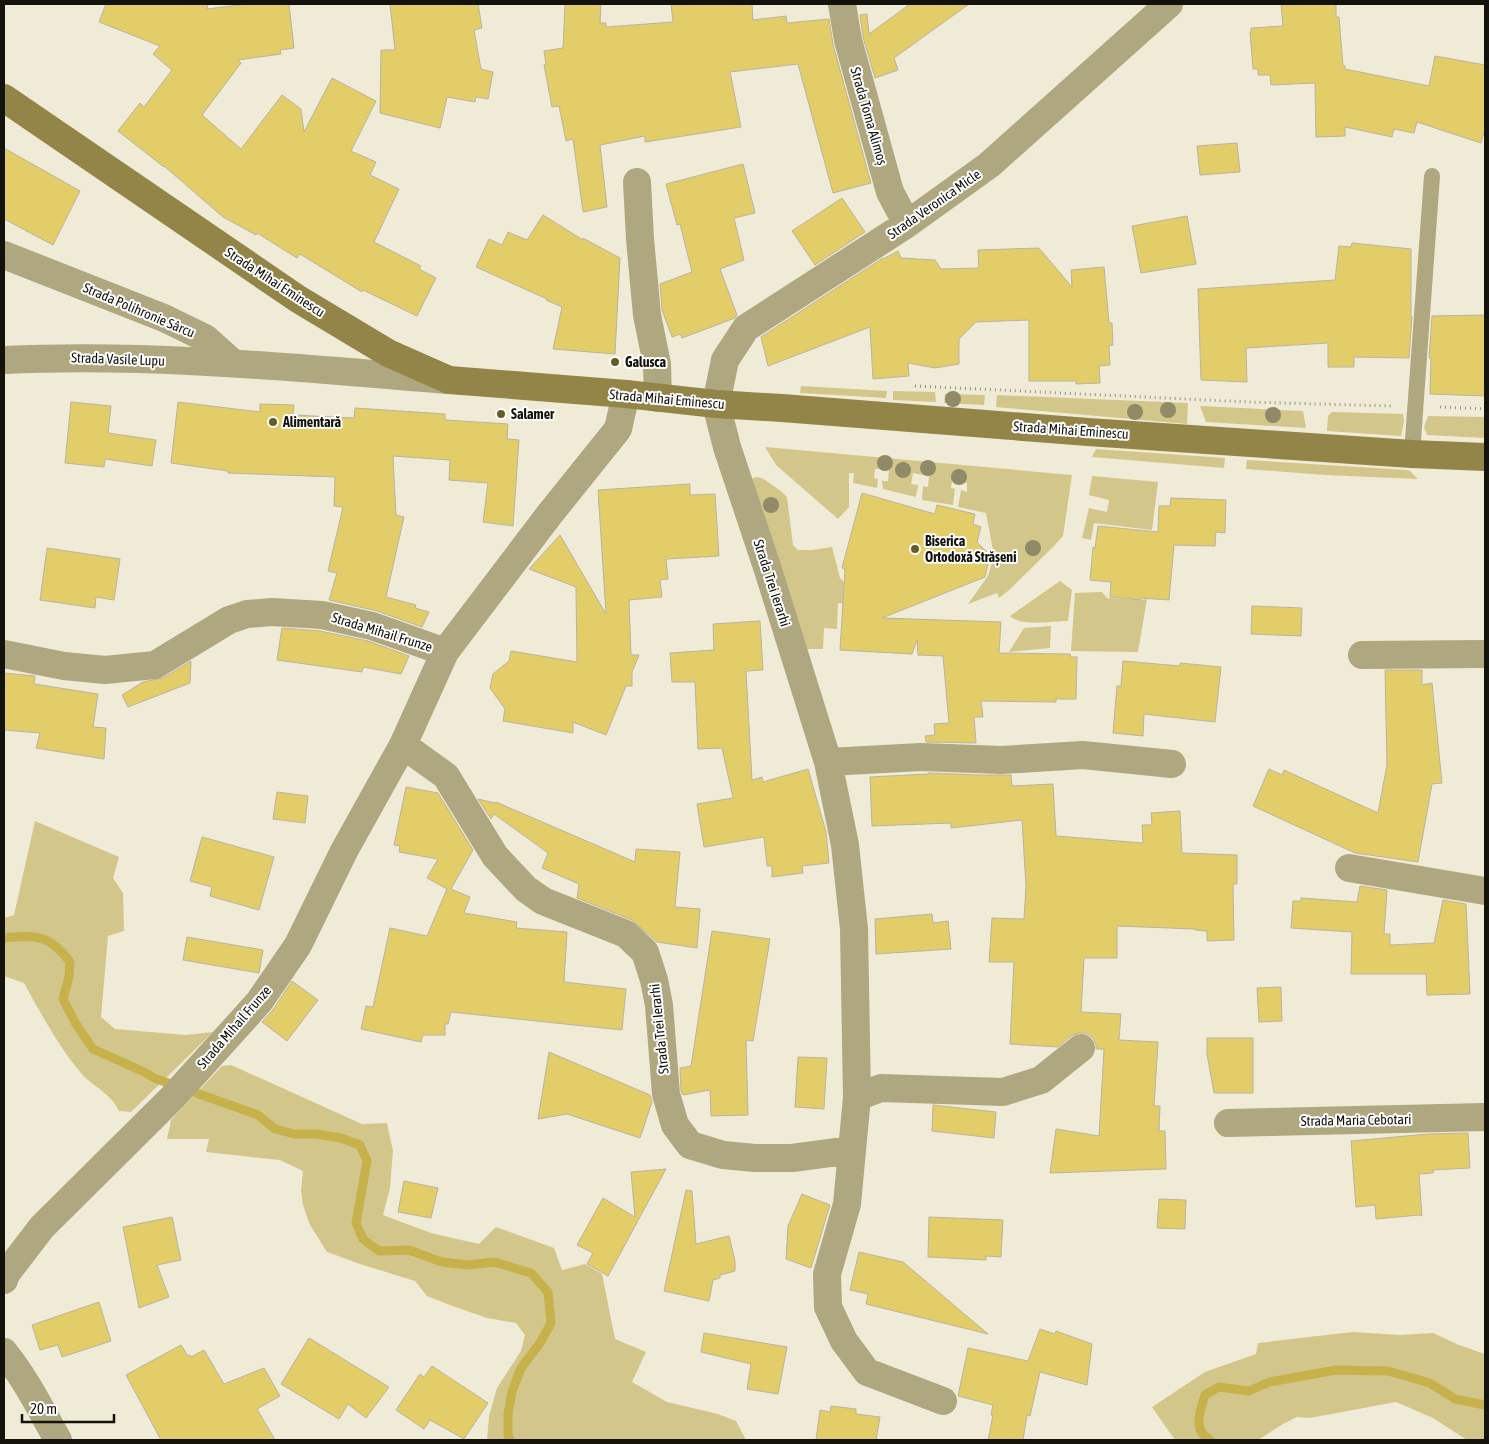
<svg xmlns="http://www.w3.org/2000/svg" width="1489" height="1444" viewBox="0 0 1489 1444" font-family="'Asap Condensed',sans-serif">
<rect width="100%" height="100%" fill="#f0ebd6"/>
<path fill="#d3c68b" d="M801 386 887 391 886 398 800 393Z
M893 391 935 392 936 402 893 400Z
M945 394 985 395 984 405 944 403Z
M997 395 1188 403 1187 424 996 407Z
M1200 406 1303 411 1306 428 1206 422Z
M1332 412 1403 414 1404 421 1401 436 1327 431 1328 416Z
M1428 416 1485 417V438L1427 435 1424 427Z
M765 447 1072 475 1063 536 1052 548 1008 591 999 598 997 593 968 604 988 576 994 556 986 513 958 507 961 490 967 492V483L952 481 951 488 955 489 953 505 922 500 923 486 928 487 929 476 913 473 911 484 918 485 916 497 883 489 882 481H888L889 469H875L874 478 878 479 877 488 853 483 854 473H849V507L838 519 776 465Z
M1096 449 1225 458 1224 468 1092 457Z
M1247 460 1406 470 1410 471 1418 479 1325 475 1246 469Z
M1092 476 1158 482 1152 530 1094 523 1091 540 1082 538 1089 508 1107 512 1109 500 1089 495Z
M756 477 762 478 781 491 787 497 793 545 798 550H812L832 547 840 578 862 602 861 605 838 603 837 629 824 628 823 649H801L750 480Z
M1060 581 1072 590 1068 621C1052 621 1022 627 1010 616Z
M1102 592 1107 598 1141 600 1147 599 1138 652 1071 651 1075 593Z
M1051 626 1050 648 1009 652 1024 628Z
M35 821 119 857 113 878 123 893 124 931 108 936 101 1017 115 1029 186 1035 213 1032 131 1112 119 1111C112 1094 92 1086 81 1073 59 1047 40 1012 24 983L4 976V918L14 915Z
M231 1065 362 1124 387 1123 393 1151 390 1188 383 1215 431 1233 479 1244 496 1227 554 1248 562 1270 585 1264 602 1274 615 1339 646 1352 632 1382 667 1402 718 1414 736 1421 746 1440H487L489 1416 497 1388 521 1351 525 1335 516 1323 487 1318 447 1304 427 1296 415 1281 360 1264 327 1252 310 1225 303 1205 301 1190 303 1171 280 1160 206 1152 209 1139H167L171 1120 222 1066Z
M1353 1332 1400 1335 1433 1333 1459 1345 1485 1354V1440H1467L1433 1418 1396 1402 1310 1418 1297 1417 1283 1424 1258 1440H1175L1152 1407 1205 1372 1256 1354 1258 1343Z"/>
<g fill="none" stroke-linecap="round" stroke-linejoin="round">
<path stroke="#c6b14b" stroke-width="9" d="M4 938C36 935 49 934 70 962L69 977 63 999 76 1024 93 1049 144 1072 154 1078 258 1115 275 1129 295 1134H316L341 1138 360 1145 367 1161 356 1223 363 1239 379 1251 409 1250 442 1262 468 1265 494 1262 531 1273 548 1292 551 1323 540 1343 521 1368 512 1392 508 1414V1435L510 1440
M1210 1440C1192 1430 1200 1411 1205 1395L1219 1387 1249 1391 1269 1382 1336 1370 1388 1371 1430 1383 1455 1399 1485 1405"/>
</g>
<path fill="#e3cd68" stroke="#b9b4a0" d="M106 4H208L207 9 247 4H289L294 48 280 50 281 54 238 60 241 63 202 115 241 149 282 95 301 109 304 132 332 78 376 101 351 151 376 162 370 175 399 189 374 242 421 266 419 269 436 278 417 316 363 290 362 292 300 254 297 258 257 233 256 235 223 217 164 166V167L118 131 140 103 144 107 172 70 153 54 160 46 99 22Z
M390 4H478L482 28 474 30 481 69 493 72 488 99 476 97 475 102 447 97 440 128 380 113 381 50H395Z
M565 4H601L600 23H606V27L673 22 671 4H752L753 20 786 16 787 23 829 19 833 44 871 183 833 193 798 64 730 72 741 127 645 142V136L600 145 607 207 583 212 573 139 566 141 559 106 552 107 544 65 546 64 544 51 563 48Z
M910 4H969L894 58 898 70 875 78 863 37 860 15 867 14 869 34Z
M1281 4H1336V17H1339L1343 66H1345V69L1429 86 1435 56 1485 65V129L1481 143 1417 122 1414 133 1394 129 1392 137 1345 127V136L1316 137 1315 83 1271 85 1270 75H1258V69H1253L1250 32H1251V28L1283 26Z
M1237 143 1240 172 1200 175 1197 146Z
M4 148 80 191 53 245 4 219Z
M743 164 755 213 734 218 744 260 720 269 737 315 735 318 682 338 680 334 672 337 662 310 660 284 692 272 680 224 677 225 666 184Z
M842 198 865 232 815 265 792 231Z
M543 215 583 240V238L620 258 615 354 553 349 562 307 546 300 547 299 476 267 489 239 502 245 508 232 527 240Z
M1187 216 1196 264 1141 273 1132 226Z
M1352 243 1411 249V316H1412L1409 358 1354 357V367H1328V343L1246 348 1247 382 1201 380 1198 289 1335 280 1339 246 1351 247Z
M1039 248 1072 287 1071 270 1104 267 1109 323H1112L1113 345 1109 346 1110 365 1099 366 1100 383 1076 384V381H1029V320L976 322 959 339V364L935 368 908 363 909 376 873 379 870 327 768 366 761 337 883 258V259L898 251 901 258 935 260 941 269 979 268 978 250Z
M1485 315V396L1430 394 1431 358H1429L1432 316Z
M71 402 111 406 108 433 156 440 152 466 105 459 104 467 65 463Z
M178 402 260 412V404L294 405 293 415 354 418 355 408 445 414V420L508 424 507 439 519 440 513 526 483 522 488 483 449 480 450 460 393 456 396 515 404 517 386 597 416 605 415 608 429 612 422 627 377 611 329 600 337 573 328 571 343 507 334 506 335 477 228 473V471L171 463Z
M690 484V495L715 494 719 556 666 559 668 579 660 580 662 597 629 600 631 655H639L632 672V686H626L606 735 573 722V733L503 721 505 709 490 688 493 674 509 661 511 651 577 662 576 587 529 569 560 535 606 614 598 490Z
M862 493 935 514 937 505 975 514 973 524 981 527 977 542 990 555 985 577 882 618 1001 622 999 653 1070 654 1071 657H1077L1076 699H1056V702L981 701 983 717H974L976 743 926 742 925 736 935 735 934 724 949 723 943 656 918 655 917 640 912 654 840 650 845 569 842 568Z
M1171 498 1226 500 1225 533 1216 532 1215 546 1174 545 1169 600 1141 598V600L1110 597 1111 582 1090 580 1093 547 1095 548 1098 526 1158 532 1159 506H1170Z
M47 548 120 559 114 600 96 597 95 608 40 600Z
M1252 606 1302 608 1301 636 1251 634Z
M760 621 763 670 746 671 752 780 762 777 763 782 808 769 826 832 829 863 802 866 803 873 772 877V866H767L764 837 704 847 697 804 733 798 722 748 698 749 695 682H672L670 653 714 650 713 624Z
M282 628 320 631 368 641 409 656 401 674 363 667 362 672 277 660Z
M191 661 190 683 128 707 122 695 143 682 163 678Z
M1123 661 1180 666V663L1221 667 1215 722 1144 714 1143 736 1113 733 1117 686H1121Z
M1385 670H1422V685L1432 683 1442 783 1432 784 1418 862 1355 853 1253 806 1269 769 1282 775 1284 770 1378 813 1387 765Z
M4 673 35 676 34 684 98 694 93 727 106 728 104 759 36 748 40 733 4 730Z
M928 773 980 775H1011L1012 786 1053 784 1056 836 1143 843 1142 825H1152L1151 813 1180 811 1182 853 1237 855V884H1233L1234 940 1207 941V931L1195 930V929L1117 926V958H1084L1081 1012 1121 1014 1119 1040 1158 1042 1154 1106H1160L1159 1131H1165L1166 1169 1050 1173 1056 1129 1099 1136 1104 1049H1096V1045L1093 1038 1086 1033H1079L1071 1036 1058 1047 1010 1044 1014 962H989L992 918 1024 919 1026 886 1022 820 951 828V823L872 826 870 777 928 774Z
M406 787 438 793 473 850 451 889 470 897 464 913 517 922 516 928 567 932 564 982 626 989 622 1030 451 1012 448 1024H445V1035H423L421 1042 361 1029 366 1006 373 1007 390 928 427 936 447 889 427 878 438 859 399 852 400 846 394 845Z
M277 792 308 796 305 823 273 819Z
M478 799 495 803 496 802 635 862 636 849 680 852 675 907 700 909 697 948 657 942 632 920 577 898 579 884 542 868 548 853 494 814 491 819Z
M202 837 274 857 259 910 210 896 212 887 190 881Z
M1360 886 1387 890 1384 934H1390V945L1434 943 1443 900 1466 904 1470 994 1427 995 1426 974H1351L1352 932 1291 928 1293 901H1301V898L1357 902Z
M932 914 933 923 948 921 951 949 876 954 875 919Z
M712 931 770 939 753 1041 746 1040 748 1115 711 1116 710 1090 683 1095 681 1091 680 1068 691 1066Z
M187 937 263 950 259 973 183 960Z
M292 981 318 1000 287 1041 262 1022 272 1011Z
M1281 987 1282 1021 1259 1022 1257 988Z
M1207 1038H1253V1093H1214L1207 1054Z
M549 1052 650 1095 652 1102 640 1138 567 1114 538 1119Z
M798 1057 827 1058 824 1109 795 1107Z
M933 1105 996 1112 994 1138 932 1131Z
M1468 1133 1470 1168 1433 1170V1173L1419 1174 1422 1216 1419 1215 1376 1219 1375 1205 1356 1207 1351 1141 1428 1134Z
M666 1169 608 1276 587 1264 593 1253 577 1245 603 1198 635 1217 631 1172Z
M404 1181 438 1188 431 1218 398 1212Z
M686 1190 692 1191 696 1244 729 1236 735 1261V1271L720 1275V1278L713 1280 709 1301 664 1291Z
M802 1194 830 1205 811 1268 786 1259 788 1226Z
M1159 1199 1186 1200 1185 1229 1157 1228Z
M172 1217 181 1260 157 1265 169 1297 139 1308 123 1227Z
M929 1217 1003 1220 1001 1257 986 1256V1260L928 1257Z
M859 1252 903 1262 988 1334 866 1304 868 1294 850 1290Z
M99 1302 111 1341 62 1357 58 1345 40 1350 32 1325Z
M1040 1329 1055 1334 1056 1331 1092 1344 1087 1385 1040 1372 1030 1416 1027 1415 1023 1440H988L993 1415H991L993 1405 958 1396 968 1348 1028 1361Z
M704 1333 787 1347 778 1394 747 1389 751 1364 701 1352Z
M309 1338 389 1387 366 1418 348 1404 339 1419 281 1384Z
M181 1345 188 1356 190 1355 191 1357 204 1350 224 1384 264 1368 280 1396 257 1409 275 1440H161L126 1375Z
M432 1366 488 1403 464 1439 430 1420 424 1429 396 1410 420 1374 424 1377Z
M831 1406 856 1409V1414L880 1417 876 1440H816L820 1410 830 1412Z"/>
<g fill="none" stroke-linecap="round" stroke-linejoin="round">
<path stroke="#979484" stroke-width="3" stroke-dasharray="1 4" stroke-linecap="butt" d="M915 386 1249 402 1391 406
M1440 407 1485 409"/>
<path stroke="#afa77f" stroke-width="16" d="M1412 454 1432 176"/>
<path stroke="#afa77f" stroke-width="28" d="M842 4 848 40 890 192 907 224
M637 182 640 239 647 315 657 364 658 398
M4 255 164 318 205 338 233 363
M4 360C152 353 299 368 446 380
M4 654 64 666 105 670 155 665 229 620 247 614 272 612 322 615 372 626 445 652
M1362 655 1485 654
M403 745 446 776 495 856 526 889 543 901 626 934 645 952 654 980 659 1005 666 1094 675 1125 690 1145 723 1155 755 1158H792L852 1150
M828 762 921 757 1002 760 1083 755 1172 764
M1349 868 1485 891
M857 1097 881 1088 1003 1092 1041 1080 1081 1048
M1228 1123 1485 1117
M4 1280 6 1274 42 1227 173 1097 259 1002 298 945 344 851 403 745 445 652 549 515 618 429 626 394
M4 1352C26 1379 41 1410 58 1440
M943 1401 867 1372 844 1341 828 1307 827 1274 847 1204 857 1097 854 929 845 845 828 762 768 570 727 447 716 404 725 360 746 328 907 224 989 165 1169 4"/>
<path stroke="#928547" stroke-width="28" d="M4 98 298 299 388 353 449 380 626 394 716 404 782 408 1088 432 1412 454 1485 457"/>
</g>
<g fill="#918a69">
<circle cx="953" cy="399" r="8"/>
<circle cx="1168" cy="410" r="8"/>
<circle cx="1135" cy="412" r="8"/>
<circle cx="1273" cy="415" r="8"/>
<circle cx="885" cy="463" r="8"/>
<circle cx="928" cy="468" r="8"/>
<circle cx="903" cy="470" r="8"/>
<circle cx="959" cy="477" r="8"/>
<circle cx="771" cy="505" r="8"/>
<circle cx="1033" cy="548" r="8"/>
</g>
<g fill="#675c29" stroke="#fff" stroke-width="2">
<circle cx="615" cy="362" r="5"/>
<circle cx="501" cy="414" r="5"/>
<circle cx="273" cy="422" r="5"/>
<circle cx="915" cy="549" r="5"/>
</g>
<g text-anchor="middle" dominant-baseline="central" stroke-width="4" stroke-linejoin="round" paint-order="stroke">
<g font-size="14" fill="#14130b" stroke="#fff">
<text transform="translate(869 116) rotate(74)">Strada Toma Alimoș</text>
<text transform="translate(934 204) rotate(-35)">Strada Veronica Micle</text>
<text transform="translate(275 282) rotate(33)">Strada Mihai Eminescu</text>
<text transform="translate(139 310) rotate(23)">Strada Polihronie Sârcu</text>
<text transform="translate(118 359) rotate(2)">Strada Vasile Lupu</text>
<text transform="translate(667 399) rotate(5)">Strada Mihai Eminescu</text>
<text transform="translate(1071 430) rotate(4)">Strada Mihai Eminescu</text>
<text transform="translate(772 583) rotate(72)">Strada Trei Ierarhi</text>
<text transform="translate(382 632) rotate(17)">Strada Mihail Frunze</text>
<text transform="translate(234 1027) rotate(-49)">Strada Mihail Frunze</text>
<text transform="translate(659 1029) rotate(-96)">Strada Trei Ierarhi</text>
<text transform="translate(1356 1120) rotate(-1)">Strada Maria Cebotari</text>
</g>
<g font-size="14" font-weight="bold" fill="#14130b" stroke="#fff" text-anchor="start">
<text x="625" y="362">Galusca</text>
<text x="511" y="414">Salamer</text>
<text x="283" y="422">Alimentară</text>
<text x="925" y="541">Biserica<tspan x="925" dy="16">Ortodoxă Strășeni</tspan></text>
</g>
</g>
<rect width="1489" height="1444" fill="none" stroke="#14130b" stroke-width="10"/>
<path d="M22 1414v8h92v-8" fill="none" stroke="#14130b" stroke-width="2.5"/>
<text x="30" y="1414" font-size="15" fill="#14130b" stroke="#ffffff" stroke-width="4" paint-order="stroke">20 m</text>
</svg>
